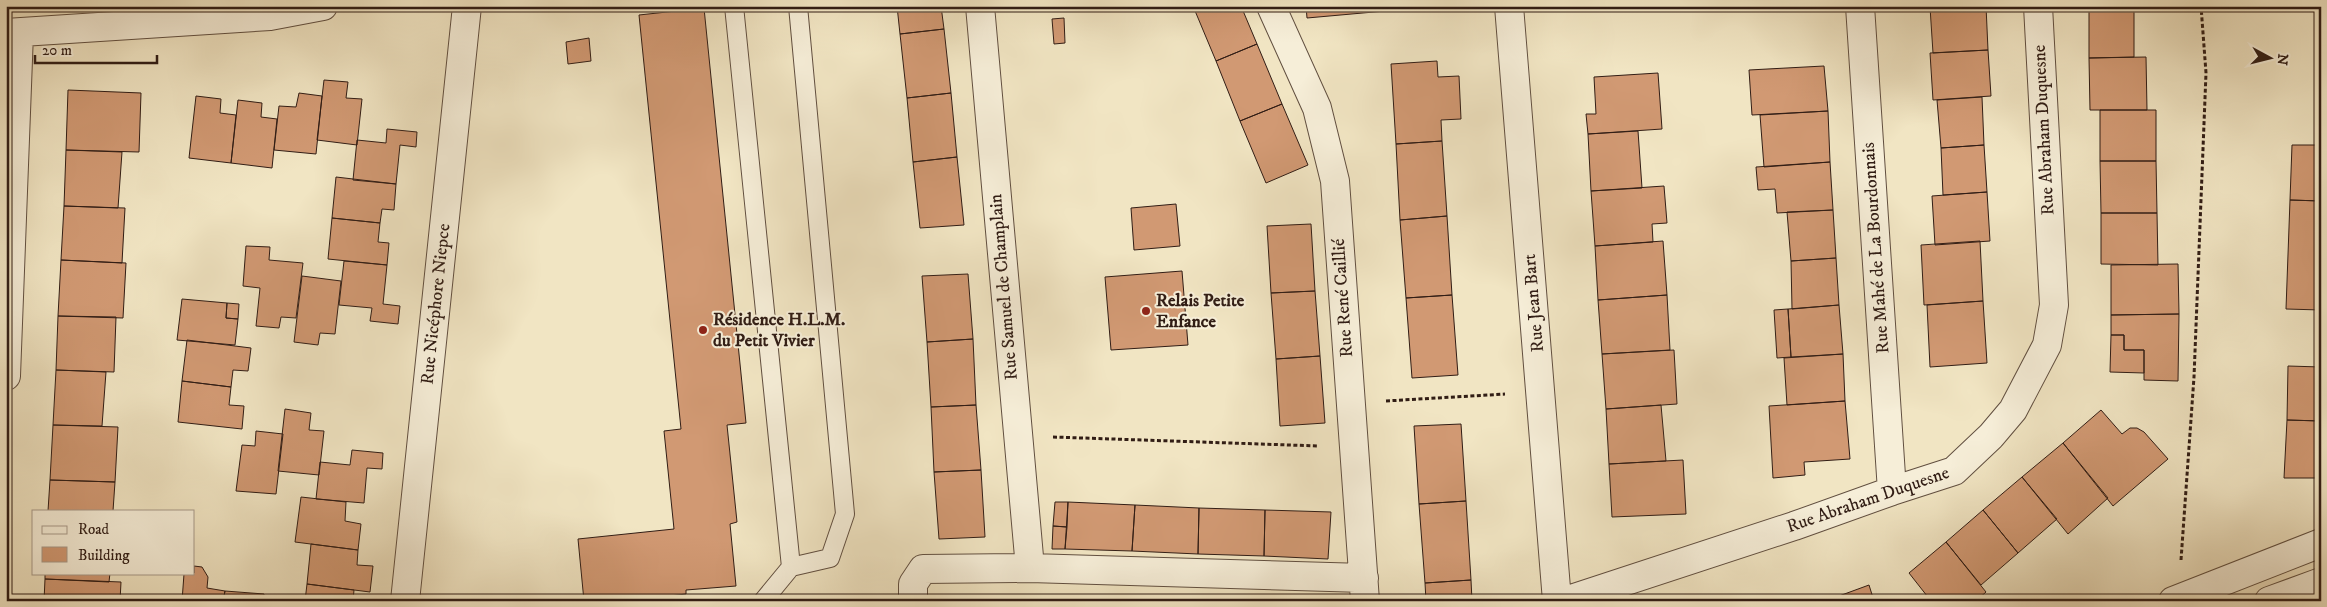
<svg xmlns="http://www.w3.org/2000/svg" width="2327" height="607" viewBox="0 0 2327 607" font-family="'IM FELL DW Pica',serif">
<rect width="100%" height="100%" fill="#f1e5c3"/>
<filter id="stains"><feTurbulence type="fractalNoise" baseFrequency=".004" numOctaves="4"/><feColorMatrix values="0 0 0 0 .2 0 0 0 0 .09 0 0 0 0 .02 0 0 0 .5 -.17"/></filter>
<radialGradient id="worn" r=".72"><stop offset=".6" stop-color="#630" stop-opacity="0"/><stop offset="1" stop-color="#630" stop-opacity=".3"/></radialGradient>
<path fill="#d19973" stroke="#311d15" d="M897 6H941L944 29 900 34Z
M1193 6H1241L1257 44 1216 61Z
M1306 6H1384L1385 11 1307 18Z
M1384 6H1443L1385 11Z
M1986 6 1988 50 1933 53 1930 7Z
M2089 6H2134V57L2089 58Z
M704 8 746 423 727 425 737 522 730 524 736 586 686 590V594L627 601H584L578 539 674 529 664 431 681 429 639 15Z
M1064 18 1065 43 1054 44 1052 19Z
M944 29 951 93 907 98 900 34Z
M589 38 591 61 568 64 566 42Z
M1257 44 1282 104 1240 121 1216 61Z
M1988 50 1991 96 1933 100 1930 53Z
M2146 57 2147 110H2090L2089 58Z
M1437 61 1438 77 1459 76 1461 119 1441 120 1442 141 1396 144 1391 64Z
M1824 66 1828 111 1752 115 1749 70Z
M1658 73 1662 129 1588 134 1586 114H1596L1594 77Z
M324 80 348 82 346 98 362 99 357 145 317 140Z
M68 90 141 93 139 152 66 150Z
M299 93 322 96 316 154 274 150 279 106 296 107Z
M951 93 957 157 913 162 907 98Z
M196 96 221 99 220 113 236 115 231 163 189 158Z
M1982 97 1984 145 1941 148 1937 100Z
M238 100 262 103 261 117 277 119 272 168 231 163Z
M1282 104 1308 165 1266 183 1240 121Z
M2100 110H2156V161H2100Z
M1828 111 1830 162 1764 167 1760 115Z
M387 129 417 132 416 147 400 145 396 184 353 180 357 140 386 143Z
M1638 131 1642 188 1591 191 1588 134Z
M1442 141 1447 216 1400 220 1396 144Z
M1984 145 1987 192 1943 195 1941 148Z
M2292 145H2321V201L2290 200Z
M66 150 122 152 118 208 64 206Z
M957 157 964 225 920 228 913 162Z
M2100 161H2156L2157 213H2101Z
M1830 162 1833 210 1777 213 1775 189 1758 190 1756 167Z
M336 177 396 184 394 210 382 209 380 223 332 218Z
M1664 186 1667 223 1652 224 1653 242 1595 246 1591 191Z
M1987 192 1990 241 1935 245 1932 196Z
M2290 200 2321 201V310L2286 309Z
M1176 204 1180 246 1134 250 1131 208Z
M64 206 125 208 122 263 61 260Z
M1833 210 1836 258 1791 261 1787 212Z
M2101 213H2157L2158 265 2101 264Z
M1447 216 1452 295 1406 298 1400 220Z
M332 218 380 223 378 242 389 243 387 265 328 259Z
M1311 224 1315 291 1271 293 1267 226Z
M1663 241 1667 295 1598 300 1595 246Z
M1980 241 1983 301 1924 305 1921 245Z
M246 246 270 247 269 260 303 263 296 318 281 317 279 328 256 326 260 288 243 286Z
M1836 258 1839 305 1792 309 1791 261Z
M61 260 126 263 123 318 58 316Z
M344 261 387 265 383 304 400 306 398 324 370 321 372 308 339 305Z
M2178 264 2179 314 2111 315V265Z
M1182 271 1188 345 1111 350 1105 277Z
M968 274 973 339 927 342 922 276Z
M302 276 341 281 335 334 320 333 318 345 294 342Z
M1315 291 1320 356 1276 359 1271 293Z
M1452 295 1458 375 1412 378 1406 298Z
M1667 295 1670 350 1602 354 1598 300Z
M182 299 227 303 226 318 238 319 235 345 177 340Z
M1983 301 1987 363 1930 367 1927 305Z
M227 303 239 304 238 319 226 318Z
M1839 305 1843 354 1791 357 1788 309Z
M1788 309 1791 357 1777 358 1774 310Z
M2179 314 2178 381 2144 380V350H2124V335H2111V315Z
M58 316 116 317 114 372 56 370Z
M2111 335H2124V350H2144V373L2110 372Z
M973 339 976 405 931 407 927 342Z
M187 340 251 348 248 371 233 370 231 387 182 381Z
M1674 350 1677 404 1606 409 1602 354Z
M1843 354 1845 401 1787 405 1784 358Z
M1320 356 1325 423 1280 426 1276 359Z
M2288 366 2321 367V421L2287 420Z
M56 370 106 372 102 426 53 425Z
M182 381 231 387 229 405 244 406 242 429 178 422Z
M1845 401 1850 459 1804 462 1805 475 1773 478 1769 406Z
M976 405 981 470 934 472 931 407Z
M1661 405 1666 461 1609 464 1606 409Z
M285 409 311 413 309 430 324 431 319 475 278 471Z
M2101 410 2122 434 2130 428H2137L2144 432 2168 459 2113 506 2063 443Z
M2287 420 2321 421V478H2284Z
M1461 424 1466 501 1419 504 1414 426Z
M53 425 118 427 115 482 50 480Z
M256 431 283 434 276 494 236 491 242 445 255 446Z
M2063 443 2108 498 2068 534 2022 477Z
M352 450 383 453 382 469 367 468 364 503 316 499 320 462 350 465Z
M1683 460 1686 514 1612 517 1609 464Z
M981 470 985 537 939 539 934 472Z
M2022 477 2057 519 2018 553 1983 510Z
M50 480 115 482 113 511H48Z
M301 497 346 502 345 521 361 524 358 550 295 542Z
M1466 501 1471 580 1425 583 1419 504Z
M1055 502H1068L1067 527 1053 526Z
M1068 502 1135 505 1132 551 1065 549Z
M1135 505 1199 508 1198 554 1132 551Z
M1199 508 1265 510 1264 556 1198 554Z
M1265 510 1331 512 1328 559 1264 556Z
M1983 510 2018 553 1981 585 1946 542Z
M1053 526 1067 527 1065 549H1052Z
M1946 542 1986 592 1976 601H1931L1909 573Z
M311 544 358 550 357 565 373 566 370 592 307 584Z
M194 566 202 567 208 577 207 588 225 591 223 601H182L184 574 194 573Z
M45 573H110L109 582 45 579Z
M45 579 121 582 120 601H44Z
M1471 580 1472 601H1426L1425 583Z
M307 584 354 590 353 601H305Z
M1869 585 1874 601H1824L1839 596Z
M225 591 264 594V601H223Z"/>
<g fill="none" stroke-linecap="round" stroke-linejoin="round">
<defs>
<path id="service" d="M734 6 791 567 763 601
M791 567 830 558 845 514 798 6"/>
<path id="minor" d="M980 6 1030 568
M1271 6 1317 108 1335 181 1365 601
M1509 6 1557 601
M1860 6 1892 491
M6 33 270 16 323 6
M6 376 19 33
M405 601 467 6
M913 601V584L923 569 1030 568 1364 578
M1565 601 1794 526 1892 491 1954 471 1991 436 2013 410 2047 345 2054 305 2038 6"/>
<path id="tertiary" d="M2173 601 2321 543
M2269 601 2321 582"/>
</defs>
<use href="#service" stroke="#614f40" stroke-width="20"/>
<use href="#minor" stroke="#614f40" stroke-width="30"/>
<use href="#tertiary" stroke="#614f40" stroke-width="30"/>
<path stroke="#311d15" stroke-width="3" stroke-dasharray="4 2.5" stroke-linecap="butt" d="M1386 401 1505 394
M1053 437 1319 446
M2181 560 2194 377 2206 73 2201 6"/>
<use href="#service" stroke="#f6eed8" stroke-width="18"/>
<use href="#minor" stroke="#f6eed8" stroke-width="28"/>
<use href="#tertiary" stroke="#f6eed8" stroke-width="28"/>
</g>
<g fill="#8f2418" stroke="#f6eed8" stroke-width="2">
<circle cx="1146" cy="311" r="5"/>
<circle cx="703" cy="330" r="5"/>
</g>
<g text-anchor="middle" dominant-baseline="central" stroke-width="4" stroke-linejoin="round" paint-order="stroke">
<g font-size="18" fill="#311d15" stroke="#f6eed8">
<text transform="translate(2044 130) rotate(-93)">Rue Abraham Duquesne</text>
<text transform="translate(1876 248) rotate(-94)">Rue Mahé de La Bourdonnais</text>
<text transform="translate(1004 287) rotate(-95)">Rue Samuel de Champlain</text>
<text transform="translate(1343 298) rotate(-94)">Rue René Caillié</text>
<text transform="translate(1534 303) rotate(-95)">Rue Jean Bart</text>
<text transform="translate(436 304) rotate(-84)">Rue Nicéphore Niepce</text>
<text transform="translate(1868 500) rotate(-19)">Rue Abraham Duquesne</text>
</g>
<g font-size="18" font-weight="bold" fill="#311d15" stroke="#f6eed8" text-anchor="start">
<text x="1156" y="301">Relais Petite<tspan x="1156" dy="21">Enfance</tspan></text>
<text x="713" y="320">Résidence H.L.M.<tspan x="713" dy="21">du Petit Vivier</tspan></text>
</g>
</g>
<rect width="2327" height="607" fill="none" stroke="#f1e5c3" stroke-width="25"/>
<rect x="8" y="8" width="2312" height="592" fill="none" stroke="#311d15" stroke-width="2.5"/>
<rect x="12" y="12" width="2302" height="582" fill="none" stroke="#311d15"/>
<rect x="32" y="510" width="162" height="65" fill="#f6eed8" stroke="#a79a8a"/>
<rect x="42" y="526" width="25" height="8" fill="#f6eed8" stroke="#a79a8a"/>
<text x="78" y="534" font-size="15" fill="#311d15">Road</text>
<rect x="42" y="547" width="25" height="15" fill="#d19973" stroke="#a79a8a"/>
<text x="78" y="560" font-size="15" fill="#311d15">Building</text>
<g transform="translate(2270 58) rotate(97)" stroke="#f6eed8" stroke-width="4" paint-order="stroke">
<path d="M0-4L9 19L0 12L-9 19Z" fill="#311d15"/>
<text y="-8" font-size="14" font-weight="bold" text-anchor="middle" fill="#311d15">N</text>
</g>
<path d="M35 55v8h122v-8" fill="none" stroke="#311d15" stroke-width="2.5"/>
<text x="42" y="55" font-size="15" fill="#311d15" stroke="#f6eed8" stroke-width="4" paint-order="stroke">20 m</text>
<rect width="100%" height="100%" filter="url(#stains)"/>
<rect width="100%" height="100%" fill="url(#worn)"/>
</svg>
